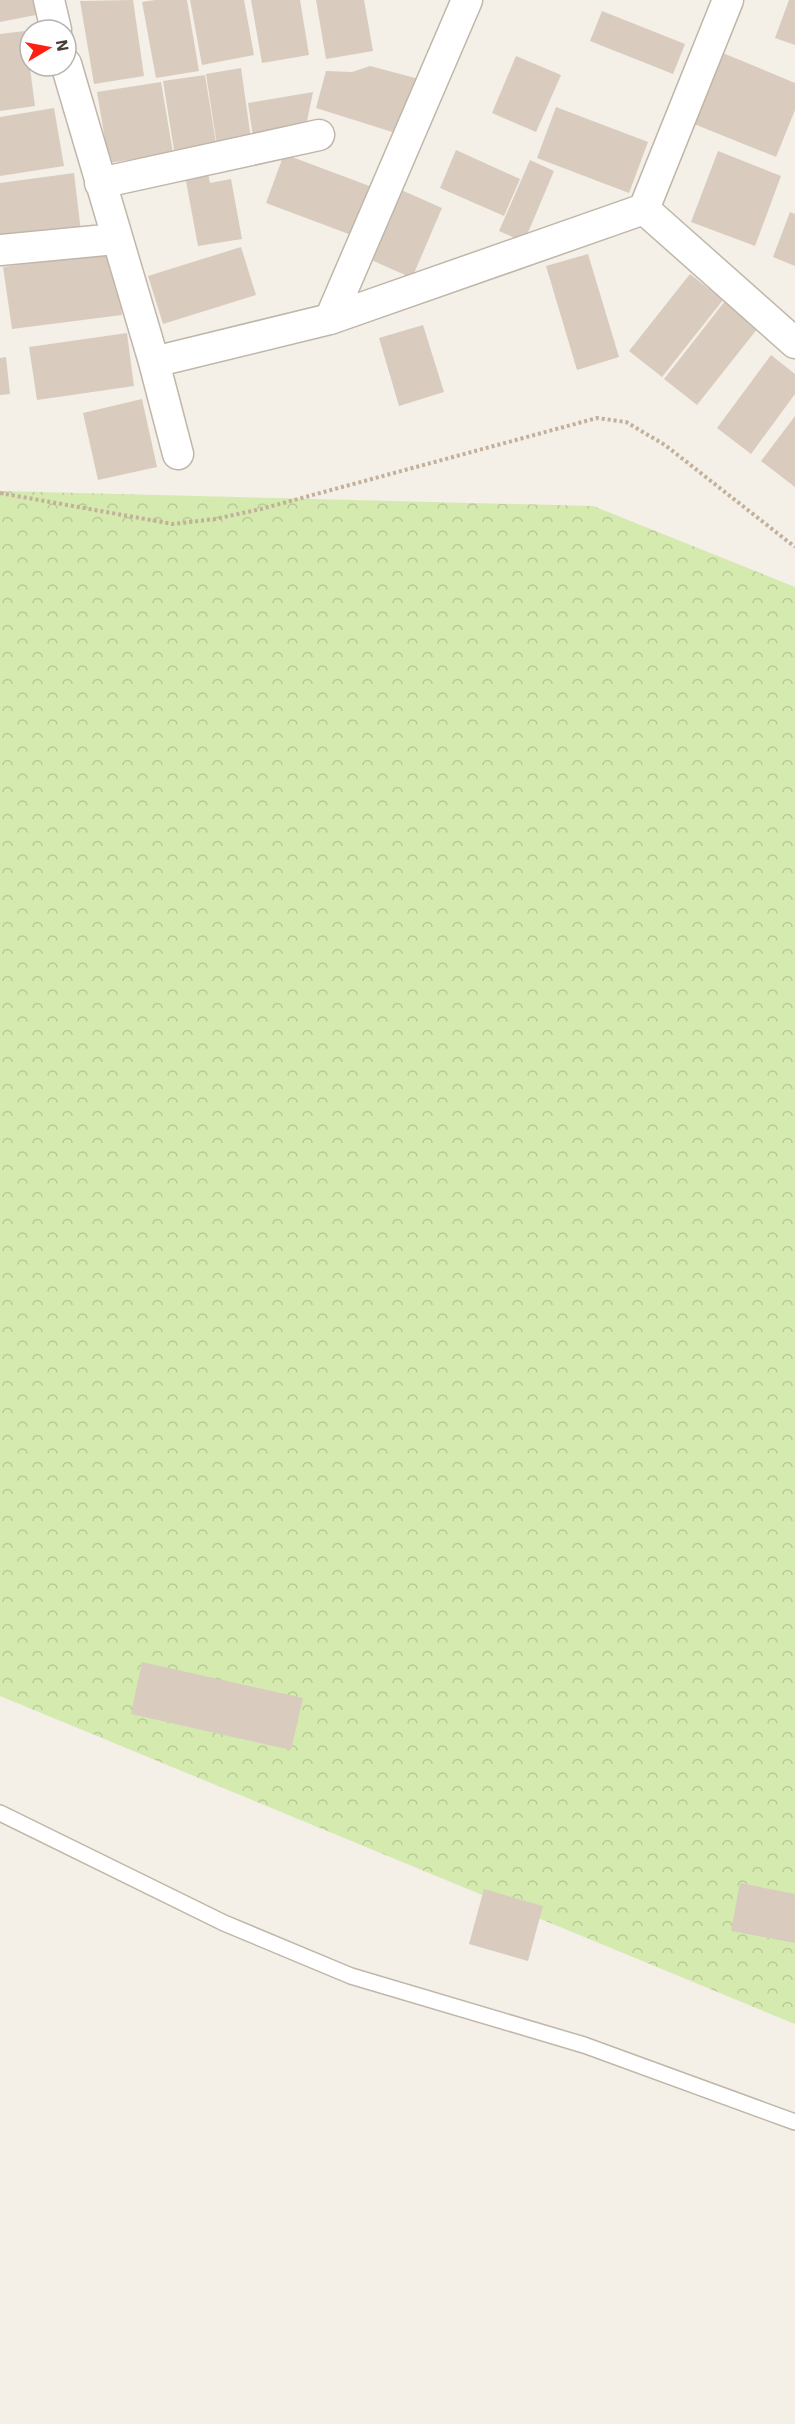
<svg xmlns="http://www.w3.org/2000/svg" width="795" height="2424" viewBox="0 0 795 2424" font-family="'IBM Plex Sans',sans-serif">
<defs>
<pattern id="forest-crowns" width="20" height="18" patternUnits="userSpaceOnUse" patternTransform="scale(1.5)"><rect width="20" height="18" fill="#d5eaaf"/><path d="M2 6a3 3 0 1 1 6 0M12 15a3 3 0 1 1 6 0" fill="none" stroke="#b8ca97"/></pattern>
</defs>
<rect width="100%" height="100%" fill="#f4efe7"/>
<path fill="url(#forest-crowns)" d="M0 491 593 506 795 587V2024L0 1696Z"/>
<path fill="#d9ccbf" d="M0 0H44L46 13 0 22Z
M133 0 144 76 94 84 80 1Z
M155 0H187L199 71 156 78 142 2Z
M190 0H244L254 55 202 65Z
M251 0H300L309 55 262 63Z
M316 0H364L373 51 326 59Z
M789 0H795V45L775 38Z
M602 11 685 44 673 74 590 41Z
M25 31 35 106 0 111V34Z
M718 51 795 83V110L776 157 689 122Z
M516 56 561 75 536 132 492 113Z
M370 66 419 79 405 136 316 108 326 71 352 72Z
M241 68 252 146 218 152 206 74Z
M205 75 216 143 174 150 163 81Z
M161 82 173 153 109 163 97 92Z
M313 92 305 131 254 144 248 103Z
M556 107 648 142 629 193 537 158Z
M54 108 64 166 0 176V117Z
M456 150 520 179 504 216 440 188Z
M718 151 781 176 755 246 691 222Z
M284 154 372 187 354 236 266 203Z
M530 160 554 171 524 242 499 231Z
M208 172 210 183 231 179 242 239 198 246 185 176Z
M74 173 81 232 0 243V183Z
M399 189 442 208 412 278 369 259Z
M790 212 795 214V266L773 257Z
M241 247 256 295 163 324 148 276Z
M114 252 122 315 12 329 3 267Z
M588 254 619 357 577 370 546 266Z
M690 274 723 300 662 377 629 351Z
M725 301 758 328 697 405 664 379Z
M423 325 444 392 399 406 379 338Z
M127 333 134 386 37 400 29 347Z
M771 355 795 374V394L751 454 717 428Z
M6 357 10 394 0 395V358Z
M142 399 157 467 98 480 83 413Z
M795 416V487L761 461Z
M142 1662 303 1698 291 1750 131 1714Z
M740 1883 795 1894V1943L731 1931Z
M484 1889 543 1906 528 1961 469 1944Z"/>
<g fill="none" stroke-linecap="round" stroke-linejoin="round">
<defs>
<path id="service" d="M0 1813 224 1923 351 1976 584 2045 795 2122"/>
<path id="minor" d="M49 0 56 30
M66 64 154 362 178 454
M100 183 319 135
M644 209 728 0
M0 250 116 239
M330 319 644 209 795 343
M154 362 330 319 467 0"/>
</defs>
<use href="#service" stroke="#c0b6a9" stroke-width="18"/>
<use href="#minor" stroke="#c0b6a9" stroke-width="33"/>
<path stroke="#c2b09a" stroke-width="4" stroke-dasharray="3 3" stroke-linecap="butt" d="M0 493 173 524 215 519 261 509 597 418 626 422 665 445 795 547"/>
<use href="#service" stroke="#fff" stroke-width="15"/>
<use href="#minor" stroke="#fff" stroke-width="30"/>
</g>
<g transform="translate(48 48) rotate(80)"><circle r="28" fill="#ffffff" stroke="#b5b2af" stroke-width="1.5"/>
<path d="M0-4.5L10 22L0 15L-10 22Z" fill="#ff2013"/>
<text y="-9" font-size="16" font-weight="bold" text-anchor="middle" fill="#473f36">N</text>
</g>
</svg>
